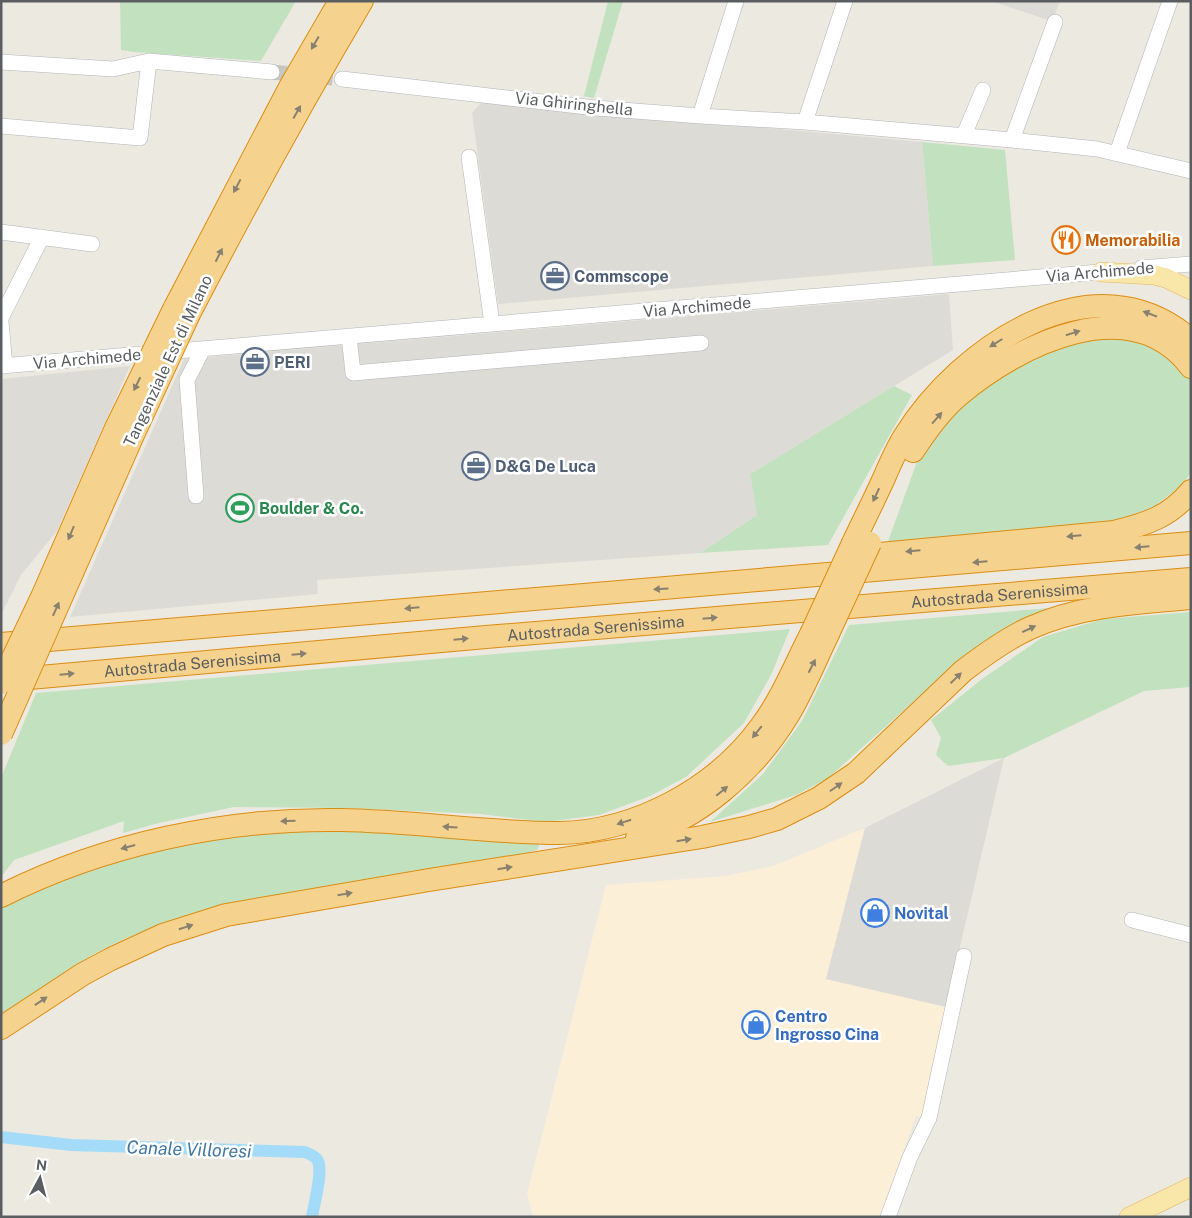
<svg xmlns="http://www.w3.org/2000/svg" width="1192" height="1218" viewBox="0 0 1192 1218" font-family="'Public Sans',sans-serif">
<rect width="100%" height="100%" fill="#ece9e1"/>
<path fill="#fbf0d7" d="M865 828 826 979 946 1007 925 1117 916 1116 880 1217H533L527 1194 606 885 725 876 773 866Z"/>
<path fill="#dddbd6" d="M991 1H1060L1054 17 1048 20Z
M482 102 922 142 933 266 498 304 472 113Z
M949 294 953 350 750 474 757 515 700 553 317 580 318 594 70 617 184 359Z
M130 366 57 531 21 575 1 615V379Z
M1004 758 946 1007 826 979 865 828Z"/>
<path fill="#c2e2bf" d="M120 1H296L261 61 134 52 121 50Z
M608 1H623L594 98 584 96Z
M922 142 1005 150 1015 260 933 266Z
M1107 334 1147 342 1183 370 1191 381V471L1184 484 1152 508 1106 525 887 544 922 448 951 413 989 381 1030 357Z
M894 386 912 395 828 545 700 553 757 515 750 474Z
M1049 608 998 636 940 678 827 779 796 795 710 822 763 774 802 721 849 625Z
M1191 612V687L1144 691 1004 758 948 766 936 755 941 738 931 720 982 679 1043 637 1103 619Z
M790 629 771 675 744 723 686 777 650 796 599 815 546 822 480 814 347 808 234 807 159 823 123 833 124 821 14 860 1 877V778L36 693Z
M297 827 538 842 539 846 537 850 518 855 234 902C186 916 138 930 94 954 61 973 31 995 1 1017V902L134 851Z"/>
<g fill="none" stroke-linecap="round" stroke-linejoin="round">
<path stroke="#a4dbf9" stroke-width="12" d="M1 1137 71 1145 305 1152C309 1154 316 1156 318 1161 323 1172 314 1204 312 1217"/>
<path stroke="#c8c6c1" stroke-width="15" stroke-dasharray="15 8" stroke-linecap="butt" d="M272 72 342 79"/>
<defs>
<path id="minor" d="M1 62 113 69 149 61 272 72
M342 79 596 108 700 116 805 122 1012 140 1097 149 1191 171
M700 116 736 1
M805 122 845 1
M1 126 140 138 149 61
M964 135 983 90
M1012 140 1055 22
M1117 153 1170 1
M469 157 492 324
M1 232 92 244
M1141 268 1191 264
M1 318 42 237
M1 322 5 366
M349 336 353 373 701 343
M1 366 1111 271
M196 496 187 380 203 349
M1132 920 1191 935
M888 1217 910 1157 929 1118 964 956"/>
<path id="major" d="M1101 272 1154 275 1166 278 1191 290
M1129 1217 1191 1187"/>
<g id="highway">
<path d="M174 309 290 87 340 1"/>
<path d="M189 314C244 208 301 104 362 1"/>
<path d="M913 451C926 431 941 410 959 395 1018 345 1131 288 1191 367"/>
<path d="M853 543C863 522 874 500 884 478 890 464 896 450 904 437 959 348 1094 254 1191 340"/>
<path d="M848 562 880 554 1114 532C1147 524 1169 517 1191 491"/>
<path d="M1 644C398 610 794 578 1191 543"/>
<path id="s1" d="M7 680 486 637 1191 579"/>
<path d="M637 838C700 818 753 772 787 717 803 691 815 661 828 634"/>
<path d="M1 896C104 844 226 818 341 820 414 821 486 833 559 833 636 832 717 788 762 725 782 698 795 665 811 634"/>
<path d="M1 1028 83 974 111 959 163 935 226 915 429 880 702 837 749 827 777 819 819 798 856 773 963 671C984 655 1006 639 1030 628 1081 605 1136 603 1191 598"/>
</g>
</defs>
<use href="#minor" stroke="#b2b5b8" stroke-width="16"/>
<use href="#major" stroke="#e7b65f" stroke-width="20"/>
<use href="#highway" stroke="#de8c0f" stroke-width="24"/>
<use href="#minor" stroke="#fff" stroke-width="15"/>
<use href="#major" stroke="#f9e6a9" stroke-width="19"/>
<use href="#highway" stroke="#f5d38f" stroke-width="22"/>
<defs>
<path id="highway-bridge" d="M811 634 853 543
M828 634 870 543
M1 683 42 597 116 428 174 309
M1 734 133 435 189 314"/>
</defs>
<use href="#highway-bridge" stroke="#de8c0f" stroke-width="24" stroke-linecap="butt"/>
<use href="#highway-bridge" stroke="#f5d38f" stroke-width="22"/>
</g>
<defs><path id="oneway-solid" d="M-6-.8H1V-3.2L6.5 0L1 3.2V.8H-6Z" transform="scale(1.25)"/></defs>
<g fill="#88816f">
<use href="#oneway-solid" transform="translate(315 43) rotate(120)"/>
<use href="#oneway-solid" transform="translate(297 112) rotate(-61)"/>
<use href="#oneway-solid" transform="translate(237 186) rotate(118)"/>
<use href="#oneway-solid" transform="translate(219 255) rotate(-63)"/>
<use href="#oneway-solid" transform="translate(1150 314) rotate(-159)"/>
<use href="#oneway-solid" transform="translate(1073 333) rotate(-17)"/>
<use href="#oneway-solid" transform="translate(996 343) rotate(148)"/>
<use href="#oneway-solid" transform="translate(137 384) rotate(116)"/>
<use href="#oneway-solid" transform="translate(937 418) rotate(-49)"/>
<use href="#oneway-solid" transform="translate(876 495) rotate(115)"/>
<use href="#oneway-solid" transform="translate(71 533) rotate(113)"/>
<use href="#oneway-solid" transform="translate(1074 536) rotate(175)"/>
<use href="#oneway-solid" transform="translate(1142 547) rotate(175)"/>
<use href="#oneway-solid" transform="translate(913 551) rotate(175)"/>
<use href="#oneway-solid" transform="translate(980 562) rotate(175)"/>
<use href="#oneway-solid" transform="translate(661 589) rotate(176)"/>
<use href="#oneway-solid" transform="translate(412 608) rotate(175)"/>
<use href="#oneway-solid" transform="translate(56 609) rotate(-66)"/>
<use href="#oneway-solid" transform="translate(710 618) rotate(-5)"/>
<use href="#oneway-solid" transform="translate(1029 629) rotate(-25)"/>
<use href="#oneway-solid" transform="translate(461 639) rotate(-5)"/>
<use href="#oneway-solid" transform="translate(299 654) rotate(-5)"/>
<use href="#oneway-solid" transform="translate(812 666) rotate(-63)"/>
<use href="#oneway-solid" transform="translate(67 674) rotate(-5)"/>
<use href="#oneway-solid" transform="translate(956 678) rotate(-44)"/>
<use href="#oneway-solid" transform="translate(757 732) rotate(129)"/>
<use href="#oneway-solid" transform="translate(836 787) rotate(-35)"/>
<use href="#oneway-solid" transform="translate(722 791) rotate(-40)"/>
<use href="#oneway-solid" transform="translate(288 821) rotate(178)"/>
<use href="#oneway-solid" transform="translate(624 822) rotate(162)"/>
<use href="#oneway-solid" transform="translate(450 827) rotate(-176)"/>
<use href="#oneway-solid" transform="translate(684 840) rotate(-9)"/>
<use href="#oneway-solid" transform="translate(128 847) rotate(165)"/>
<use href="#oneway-solid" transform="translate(505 868) rotate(-9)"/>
<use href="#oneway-solid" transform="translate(345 894) rotate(-10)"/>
<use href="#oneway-solid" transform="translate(186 927) rotate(-18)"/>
<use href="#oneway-solid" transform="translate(41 1001) rotate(-34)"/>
</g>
<defs>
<symbol id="restaurant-ring" viewBox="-11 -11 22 22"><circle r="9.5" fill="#fff" stroke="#e8710a" stroke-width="1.5"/><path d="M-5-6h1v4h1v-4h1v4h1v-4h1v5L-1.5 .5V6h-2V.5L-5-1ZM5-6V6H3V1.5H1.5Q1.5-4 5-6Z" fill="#e8710a"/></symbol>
<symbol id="office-ring" viewBox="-11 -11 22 22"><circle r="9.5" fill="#fff" stroke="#5c6f8a" stroke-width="1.5"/><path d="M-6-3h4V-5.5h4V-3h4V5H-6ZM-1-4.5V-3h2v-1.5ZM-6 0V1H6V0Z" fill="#5c6f8a"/></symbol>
<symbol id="stadium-ring" viewBox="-11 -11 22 22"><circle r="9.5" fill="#fff" stroke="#2e9e5b" stroke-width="1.5"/><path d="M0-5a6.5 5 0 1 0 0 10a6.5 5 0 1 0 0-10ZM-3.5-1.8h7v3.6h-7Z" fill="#2e9e5b"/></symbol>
<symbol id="shop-ring" viewBox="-11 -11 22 22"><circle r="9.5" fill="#fff" stroke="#3f7fe0" stroke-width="1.5"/><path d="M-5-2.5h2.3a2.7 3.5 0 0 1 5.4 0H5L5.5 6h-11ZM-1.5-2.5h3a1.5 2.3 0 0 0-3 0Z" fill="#3f7fe0"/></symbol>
</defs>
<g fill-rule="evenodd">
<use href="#restaurant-ring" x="1050" y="224" width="32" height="32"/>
<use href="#office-ring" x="539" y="260" width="32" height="32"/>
<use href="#office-ring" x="239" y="346" width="32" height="32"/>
<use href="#office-ring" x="460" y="450" width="32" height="32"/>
<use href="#stadium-ring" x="224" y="492" width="32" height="32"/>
<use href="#shop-ring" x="859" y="897" width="32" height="32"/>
<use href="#shop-ring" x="740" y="1009" width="32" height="32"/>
</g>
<g text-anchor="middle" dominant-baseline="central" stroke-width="5" stroke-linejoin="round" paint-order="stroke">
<g font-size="16" fill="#5a5e61" stroke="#fff">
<text transform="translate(574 104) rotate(6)">Via Ghiringhella</text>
<text transform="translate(1100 272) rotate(-5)">Via Archimede</text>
<text transform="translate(697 307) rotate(-5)">Via Archimede</text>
<text transform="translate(87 359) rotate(-5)">Via Archimede</text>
<text transform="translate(168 361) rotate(-65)">Tangenziale Est di Milano</text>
<text stroke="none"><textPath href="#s1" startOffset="996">Autostrada Serenissima</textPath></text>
<text stroke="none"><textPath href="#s1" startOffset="591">Autostrada Serenissima</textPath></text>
<text stroke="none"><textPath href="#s1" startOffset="186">Autostrada Serenissima</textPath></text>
</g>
<g font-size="16" font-weight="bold" fill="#c56008" stroke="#fff" text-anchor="start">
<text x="1085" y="240">Memorabilia</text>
</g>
<g font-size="16" font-weight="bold" fill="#4e5e75" stroke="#fff" text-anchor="start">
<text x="574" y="276">Commscope</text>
<text x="274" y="362">PERI</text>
<text x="495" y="466">D&amp;G De Luca</text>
</g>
<g font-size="16" font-weight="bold" fill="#27864d" stroke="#fff" text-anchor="start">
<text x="259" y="508">Boulder &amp; Co.</text>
</g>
<g font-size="16" font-weight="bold" fill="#366cbe" stroke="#fff" text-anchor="start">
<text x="894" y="913">Novital</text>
<text x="775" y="1016">Centro<tspan x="775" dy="18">Ingrosso Cina</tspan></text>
</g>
<g font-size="18" font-style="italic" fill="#4177a1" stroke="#fff">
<text transform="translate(189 1149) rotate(2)">Canale Villoresi</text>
</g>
</g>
<rect width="1192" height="1218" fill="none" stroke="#5a5e61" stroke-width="5"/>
<g transform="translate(40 1178) rotate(7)" stroke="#ffffff" stroke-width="4" paint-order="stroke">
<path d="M0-4L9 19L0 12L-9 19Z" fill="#5a5e61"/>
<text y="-8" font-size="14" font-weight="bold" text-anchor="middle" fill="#5a5e61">N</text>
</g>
</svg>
